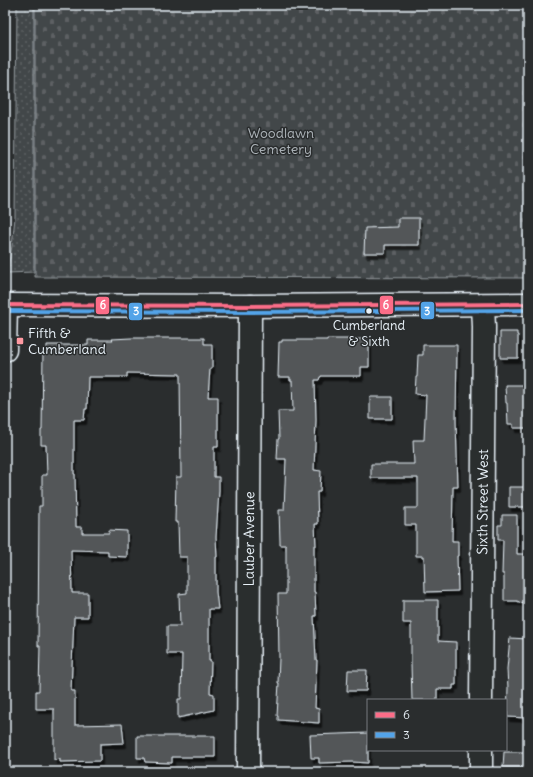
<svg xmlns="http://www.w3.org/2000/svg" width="533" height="777" viewBox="0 0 533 777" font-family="Delius,sans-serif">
<defs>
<pattern id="grass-dots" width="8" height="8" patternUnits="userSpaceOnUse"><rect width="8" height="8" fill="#424648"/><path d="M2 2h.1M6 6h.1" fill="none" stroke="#5d6163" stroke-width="1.8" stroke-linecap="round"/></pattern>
<pattern id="cemetery-stones" width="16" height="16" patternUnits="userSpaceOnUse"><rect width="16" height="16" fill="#424648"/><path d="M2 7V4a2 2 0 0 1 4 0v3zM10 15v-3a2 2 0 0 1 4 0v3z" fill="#5d6163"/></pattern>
<filter id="shadow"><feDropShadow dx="2.5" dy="4.5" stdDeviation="0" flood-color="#0009"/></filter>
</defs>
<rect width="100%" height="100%" fill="#2a2d2e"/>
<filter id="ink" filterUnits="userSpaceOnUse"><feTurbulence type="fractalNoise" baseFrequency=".025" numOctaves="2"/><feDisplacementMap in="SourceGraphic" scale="8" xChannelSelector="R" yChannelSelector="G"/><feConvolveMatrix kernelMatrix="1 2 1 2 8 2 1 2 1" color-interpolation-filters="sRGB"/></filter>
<g filter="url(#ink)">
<path fill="url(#grass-dots)" stroke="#959ca0" d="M5 5H9L7 218 5 234Z
M17 5H34V272L7 273 12 246 15 218Z"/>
<path fill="url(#cemetery-stones)" stroke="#959ca0" d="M35 5H528V278L35 277Z"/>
<path fill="#535759" stroke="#e8f1f8" filter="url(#shadow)" d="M398 218H419V245H385V253H364L365 228 398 227Z
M500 332H517V335H518V358H500Z
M131 338H204V344H212V369H210L208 397H218V447H214V477H219V491L216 537 217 557H216V592L218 609H209V661H211L210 693 214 694V710L178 718V699H181L182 654H167V626H180L179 594 187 593V557H179L178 522H175L176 477H181L180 374 127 373V377H88L87 409H85L84 420H74V474H75L76 527H82V533H109V530L127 531V557L108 556V551L71 550 72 593H88V617H74L71 691H75V725L122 724 124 743 100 744V761L60 762V759L54 760V709H36V691H39L40 646H38L39 506H42V475H47L46 445H41V430H42L43 352H47V345H88V340H113L112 339Z
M327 339H367V344H369V367H361V376H321V377H320L319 380H315L316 420 314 470 321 471 320 492H317L318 524H315L316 546H314V592H315L316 616H314L316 660H317L315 708 319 709V723L278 720V716H277L279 683H278L279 658 278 594H286V545H280V542L279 510H284L286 459H277L278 439H279L278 411H293L292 380H290V377H278L279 342H282V340H327Z
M423 345H457L456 421 458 487H453L452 541H458V556H457L458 591 425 592 424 556H416V525H405V508H418V478H371V464H414L413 440H424L426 395 415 394 416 377H417L418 355H423Z
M505 385H528V428H513V424H508L507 403H506Z
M370 397H392V419H370Z
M509 487H528V507H509Z
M502 515H517V554H528V606L517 601H504V574H502L503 540H498V525H502Z
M403 600H438V641L456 642V685H453V689H437V700H412L411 664V623H403Z
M510 638 528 639V718L507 717 508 688 507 669Z
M348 670H367L366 691H347Z
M368 733V763L352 762 319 763V758H311L310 735Z
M137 736H215V757H172V763L145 762 144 758H137Z
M504 752H528V767H503Z"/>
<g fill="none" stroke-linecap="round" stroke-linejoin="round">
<defs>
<g id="minor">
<path d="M5 305 250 306 528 304"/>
<path d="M5 350 6 305"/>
<path id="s1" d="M481 700 484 327 483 305"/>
<path id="s2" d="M248 772 250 306"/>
<path d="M481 772V750"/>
</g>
</defs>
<use href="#minor" stroke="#e8f1f8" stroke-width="25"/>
<use href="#minor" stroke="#2a2d2e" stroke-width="22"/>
<defs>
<path id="bus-1" d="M5 350 6 305 250 306 528 304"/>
<path id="bus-2" d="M5 311 250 312 528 310"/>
</defs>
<use href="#bus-1" stroke="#2a2d2e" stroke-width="7"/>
<use href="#bus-2" stroke="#2a2d2e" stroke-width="7"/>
<use href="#bus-1" stroke="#fb6d88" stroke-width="4"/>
<use href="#bus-2" stroke="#53a3e8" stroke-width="4"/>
</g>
</g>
<circle fill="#e8f1f8" stroke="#2a2d2e" stroke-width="1.5" cx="369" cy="311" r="3.5"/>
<rect fill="#ff9aa2" stroke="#2a2d2e" stroke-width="1.5" x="16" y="337" width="8" height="8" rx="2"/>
<g text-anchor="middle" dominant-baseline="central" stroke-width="3" stroke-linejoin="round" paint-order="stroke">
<g font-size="13" fill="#e8f1f8" stroke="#2a2d2e">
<text x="369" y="325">Cumberland<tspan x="369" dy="16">&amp; Sixth</tspan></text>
</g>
<g font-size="14" fill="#aeb5ba" stroke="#2a2d2e">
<text x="281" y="133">Woodlawn<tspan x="281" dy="16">Cemetery</tspan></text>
</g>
<g font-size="14" fill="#e8f1f8" stroke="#2a2d2e" text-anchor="start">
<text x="28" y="333">Fifth &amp;<tspan x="28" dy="16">Cumberland</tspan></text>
</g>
<g font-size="14" fill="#e8f1f8" stroke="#2a2d2e">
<text stroke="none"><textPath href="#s1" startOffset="198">Sixth Street West</textPath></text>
<text stroke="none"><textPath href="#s2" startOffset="233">Lauber Avenue</textPath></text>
</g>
</g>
<g stroke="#2a2d2e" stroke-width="1.5">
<rect x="379" y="295" width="15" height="20" rx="4" fill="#fb6d88"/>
<rect x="95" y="296" width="15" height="19" rx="4" fill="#fb6d88"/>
<rect x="420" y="301" width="15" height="19" rx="4" fill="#53a3e8"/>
<rect x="128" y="302" width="15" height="19" rx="4" fill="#53a3e8"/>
</g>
<g font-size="11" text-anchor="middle" font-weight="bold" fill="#fff">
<text x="386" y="309">6</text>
<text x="103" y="309">6</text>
<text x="427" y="315">3</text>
<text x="136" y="315">3</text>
</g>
<rect width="533" height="777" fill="none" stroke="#2a2d2e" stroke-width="20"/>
<rect x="10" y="10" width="513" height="757" fill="none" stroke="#e8f1f8" stroke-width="1.5" filter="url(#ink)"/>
<rect x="367" y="699" width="140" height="52" fill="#2a2d2e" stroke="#767b7f"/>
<rect x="375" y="712" width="20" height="6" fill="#fb6d88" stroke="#767b7f"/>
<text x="403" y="719" font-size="12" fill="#e8f1f8">6</text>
<rect x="375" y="732" width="20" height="6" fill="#53a3e8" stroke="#767b7f"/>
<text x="403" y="739" font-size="12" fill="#e8f1f8">3</text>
</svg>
